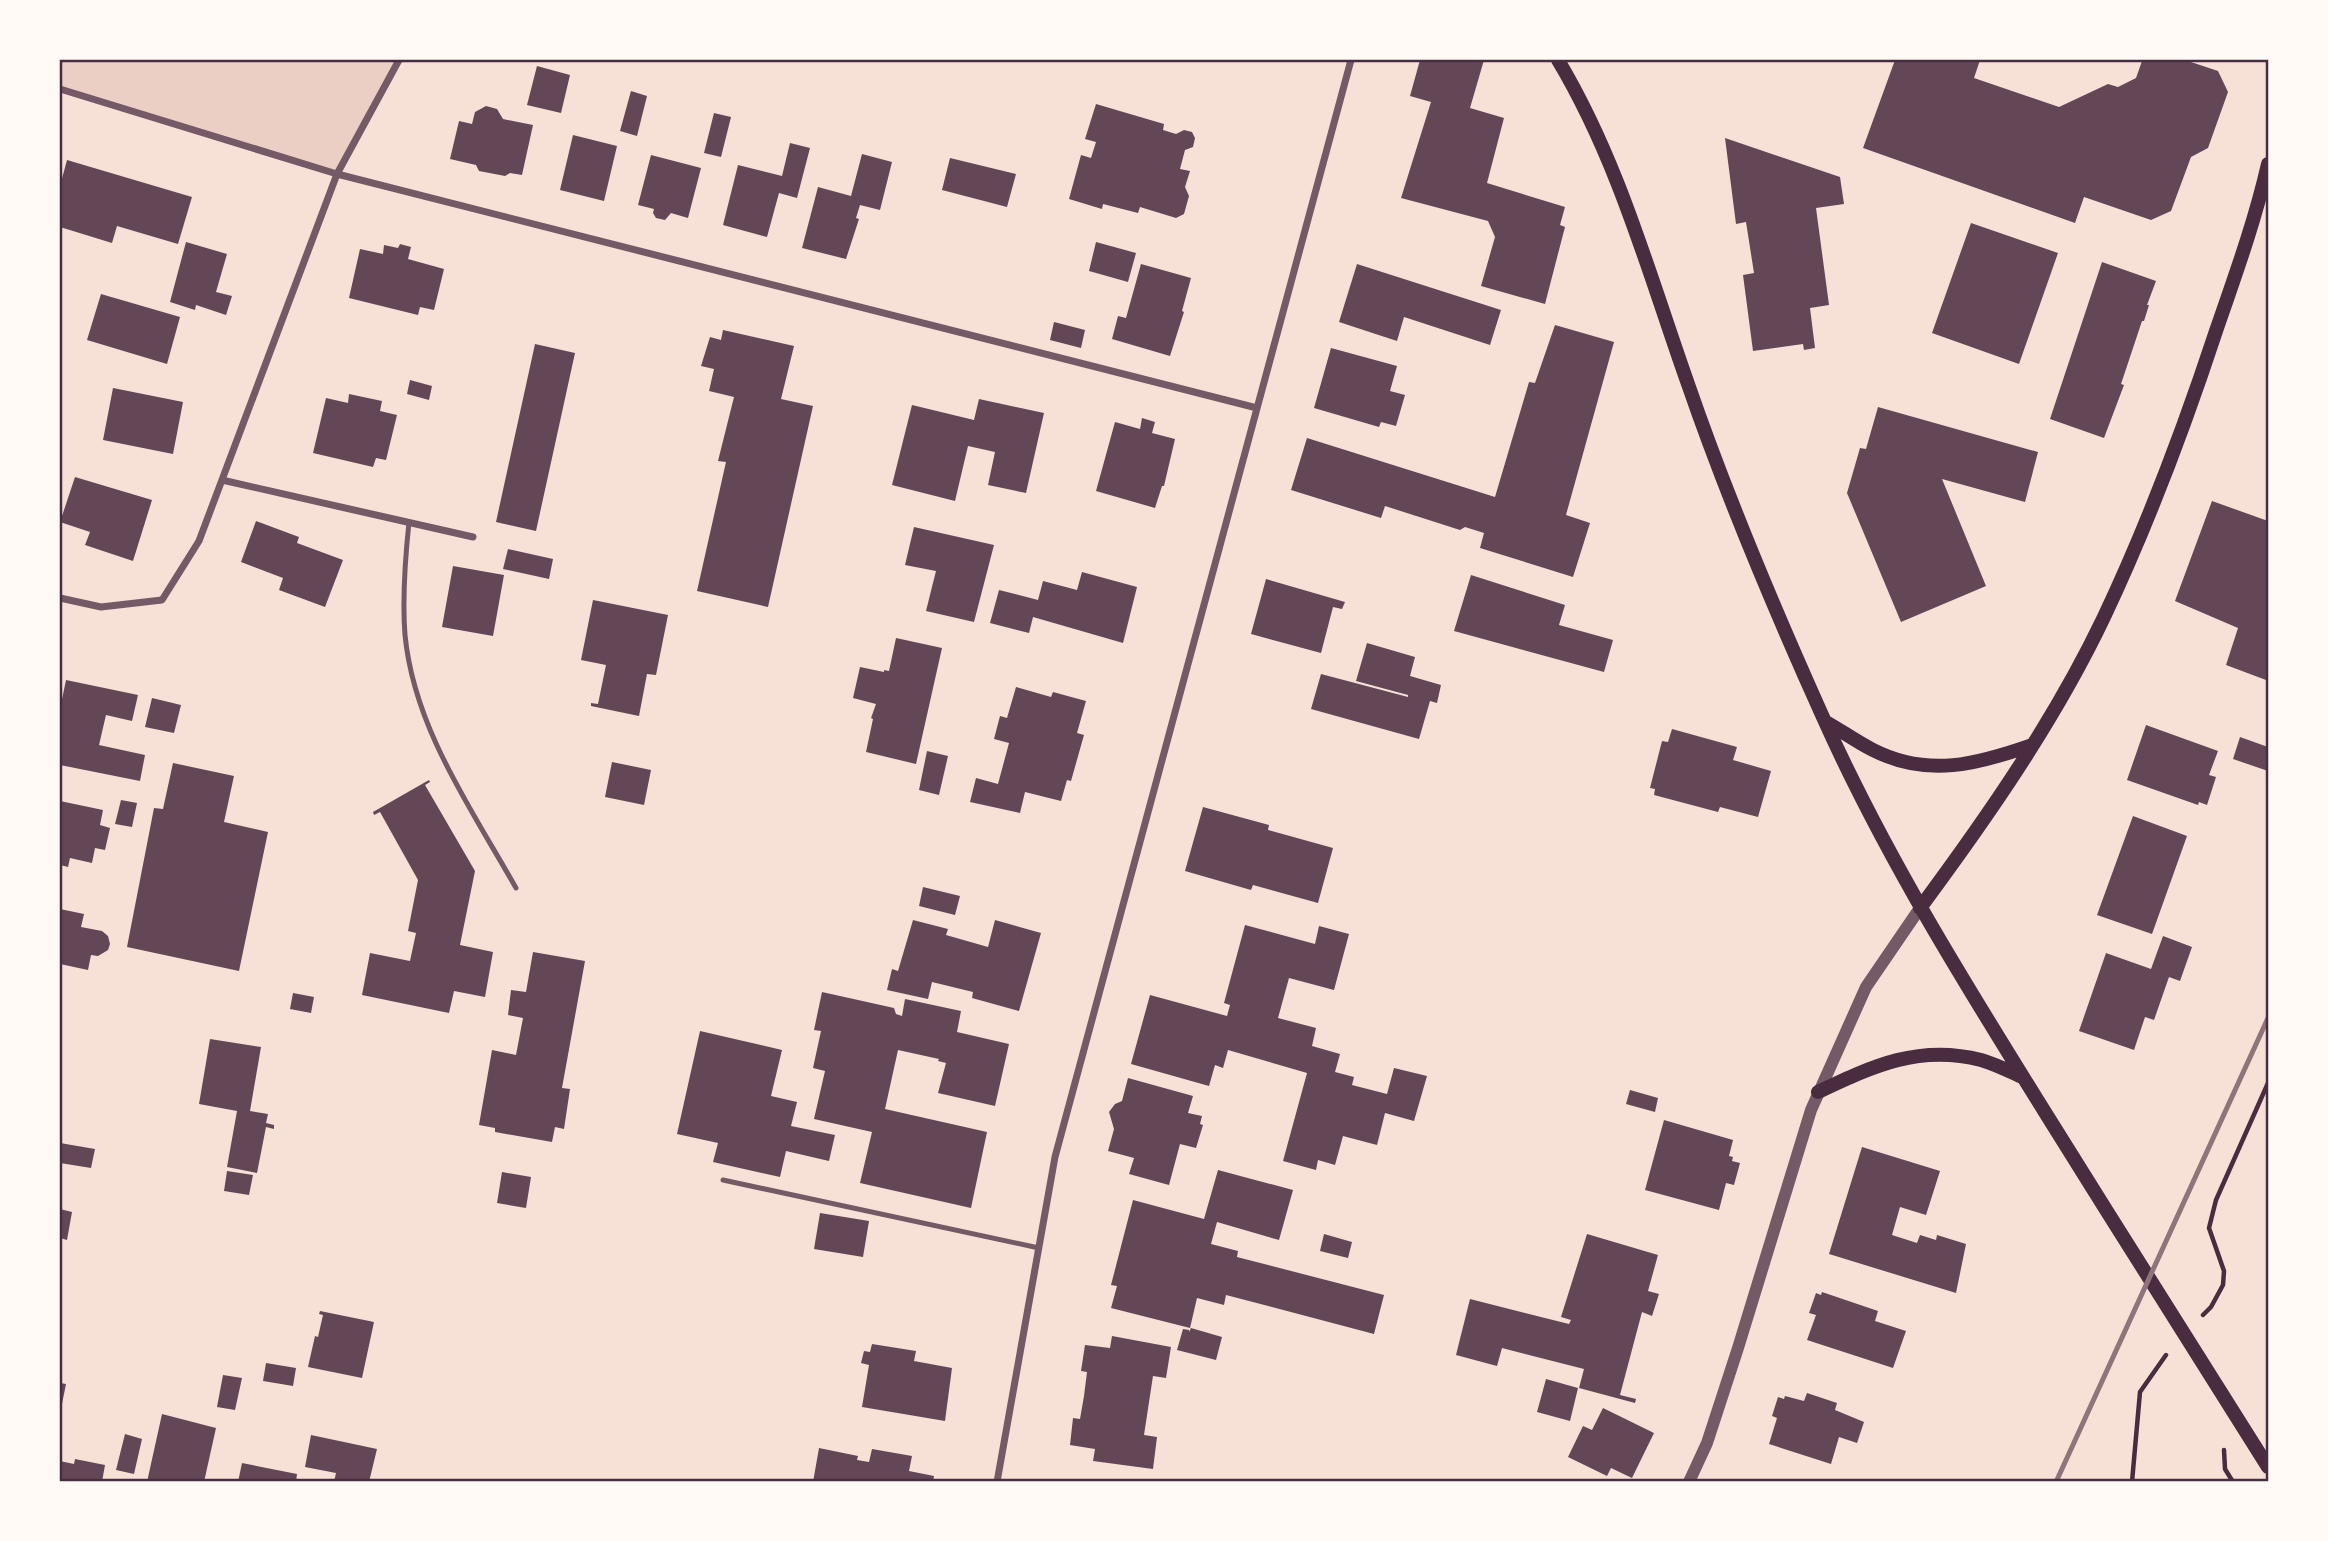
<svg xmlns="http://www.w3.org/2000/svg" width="2328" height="1541" viewBox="0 0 2328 1541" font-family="Signika,sans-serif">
<rect width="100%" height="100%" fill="#f7e1d7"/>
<path fill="#ebcfc5" d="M60 60H399L337 174 60 89Z"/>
<path fill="#644757" d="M1420 60H1484L1470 108 1504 118 1487 183 1565 207 1560 225 1565 227 1545 304 1481 286 1495 237 1488 221 1401 198 1431 102 1410 96Z
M1895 60H1980L1974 78 2059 107 2108 84 2118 87 2136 78 2142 61 2146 60H2185L2218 71 2228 92 2208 148 2191 157 2171 211 2151 220 2084 197 2075 223 1863 148Z
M537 66 570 75 561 113 527 105Z
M631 91 647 96 637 136 620 131Z
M1096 104 1164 124 1163 130 1176 134 1184 130 1192 132 1195 138 1193 147 1185 150 1180 169 1190 171 1185 187 1189 196 1184 214 1176 218 1140 207 1138 213 1103 204 1102 209 1069 199 1081 155 1091 158 1096 142 1085 139Z
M486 106 497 109 503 119 533 125 522 175 510 173 505 176 479 171 476 165 450 159 459 121 472 124 475 112Z
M714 113 731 117 721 157 704 153Z
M573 135 617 146 604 201 560 190Z
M1725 138 1840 177 1844 204 1816 208 1829 305 1810 308 1815 348 1804 350 1803 344 1753 351 1743 275 1754 273 1746 222 1736 224Z
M790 143 810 148 797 198 779 193 767 237 723 225 738 165 782 176Z
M862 154 892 162 880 210 860 205 856 218 859 219 846 259 802 248 818 187 851 196Z
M651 155 701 168 688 218 671 213 665 220 656 218 653 213 654 209 638 205Z
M950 158 1016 174 1007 207 942 190Z
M67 160 192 197 178 244 117 226 112 243 60 227V186Z
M1971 223 2058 253 2019 364 1932 333Z
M186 242 227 254 216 292 232 296 226 315 196 305 195 310 170 302Z
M1096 242 1136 253 1128 282 1089 271Z
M400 244 411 247 408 259 444 269 434 310 420 307 418 315 349 298 360 249 383 254 384 245 398 248Z
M2102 262 2156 281 2147 305H2149L2144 321H2142L2121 384 2124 385 2104 438 2050 419Z
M1141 264 1191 278 1182 311 1184 312 1170 356 1112 339 1118 316 1126 318Z
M1357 264 1501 310 1490 345 1404 317 1397 341 1339 322Z
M101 294 180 317 167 364 87 340Z
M1054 322 1085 330 1081 348 1050 340Z
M1555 325 1614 342 1566 515 1590 523 1573 577 1480 548 1484 533 1465 527 1460 530 1385 506 1381 518 1291 490 1307 438 1495 497 1529 382 1535 383Z
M723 330 794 346 781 399 813 406 768 607 697 591 726 462 718 461 734 397 709 391 714 369 701 366 710 337 721 340Z
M535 344 575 353 536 531 496 522Z
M1331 348 1397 366 1390 391 1405 395 1396 426 1381 422 1379 427 1314 408Z
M410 380 432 386 429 400 407 394Z
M113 388 183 402 173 454 103 440Z
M349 394 382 401 380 411 397 415 386 460 376 458 373 467 313 453 326 398 348 403Z
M979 399 1044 413 1026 493 988 485 995 452 968 446 955 501 892 485 912 405 974 420Z
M1878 407 2038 452 2025 502 1942 479 1986 586 1901 622 1847 493 1860 448 1866 449Z
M1142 418 1155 422 1152 433 1175 439 1164 486H1162L1155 508 1096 491 1115 422 1140 429Z
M75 477 152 500 133 561 85 545 90 532 60 522Z
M2212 501 2268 521V679L2266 680 2226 665 2238 628 2175 601Z
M256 521 299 537 297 543 343 560 325 607 279 590 283 578 241 562Z
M914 527 994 545 974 622 926 611 936 571 905 565Z
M508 549 553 559 549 579 503 569Z
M453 566 504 575 493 636 442 627Z
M1082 572 1137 587 1123 643 1033 617 1029 633 990 623 999 590 1038 600 1043 581 1077 590Z
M1471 575 1565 605 1559 625 1613 640 1604 672 1454 631Z
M1266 579 1345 602 1342 609 1333 607 1321 653 1251 634Z
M593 600 668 615 656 675 647 674 639 716 591 706V703L598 704 606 665 581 660Z
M896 638 942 648 916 764 866 752 873 719 871 718 876 704 853 698 860 667 884 672V670L889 671Z
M1367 643 1415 657 1410 676 1441 685 1437 703 1430 701 1419 739 1311 709 1321 674 1408 697V695L1356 681Z
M66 680 138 695 132 721 106 715 99 745 145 755 140 781 60 765V709Z
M1016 687 1051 697 1053 692 1086 701 1077 733 1084 735 1071 781 1067 780 1061 801 1025 792 1020 813 970 802 976 778 998 784 1009 743 994 739 1000 716 1007 718Z
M152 698 181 705 174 733 145 727Z
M2146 725 2218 751 2209 775 2216 777 2207 805 2199 802 2198 805 2127 780Z
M1672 729 1737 747 1733 760 1771 771 1758 817 1720 807 1718 812 1654 795 1655 789 1650 788 1662 741 1668 742Z
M2240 737 2268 747V771L2233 759Z
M927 751 948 756 939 795 919 790Z
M612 762 651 770 644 805 605 797Z
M173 763 234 776 224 822 268 832 239 971 127 947 154 808 163 809Z
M429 780 430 782 425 785 475 871 460 945 493 952 485 997 454 991 449 1013 362 995 370 953 410 961 416 933 408 931 418 880 380 812 374 815 373 812Z
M121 800 137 803 132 827 115 824Z
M60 801 103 810 100 825 110 828 105 850 95 848 92 863 70 858 68 867 60 865Z
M1203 807 1269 825 1268 830 1333 848 1318 903 1253 885 1251 890 1185 871Z
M2133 816 2187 836 2152 934 2097 915Z
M923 887 960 896 955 915 919 906Z
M60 909 84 914 81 927 102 931 108 936 110 944 108 950 98 956 91 955 88 970 60 964Z
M913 920 948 929 946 935 988 947 995 920 1041 933 1019 1011 972 998 973 992 932 982 928 999 887 990 892 969 898 971Z
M1245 925 1315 944 1319 926 1349 934 1334 990 1289 978 1278 1018 1316 1028 1312 1046 1340 1054 1335 1072 1354 1077 1352 1085 1387 1094 1394 1068 1427 1076 1414 1121 1385 1113 1377 1145 1343 1136 1335 1165 1318 1160 1316 1170 1283 1161 1307 1073 1228 1050 1223 1068 1215 1065 1209 1086 1131 1064 1150 995 1227 1016 1230 1005 1224 1003Z
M2163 936 2192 947 2180 981 2169 977 2154 1020 2145 1017 2134 1050 2079 1031 2106 953 2151 969Z
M533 952 585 961 562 1088 570 1089 564 1129 555 1127 552 1142 495 1132V1128L479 1125 492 1050 516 1055 523 1018 508 1015 511 990 526 992Z
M822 992 894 1008 896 1014 902 1016 905 999 961 1011 957 1032 1009 1044 995 1106 938 1093 946 1063 938 1061 939 1059 898 1050 885 1109 987 1132 971 1208 860 1183 872 1132 814 1119 825 1071 813 1068 821 1031 814 1030Z
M293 993 314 997 311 1013 290 1009Z
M700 1031 782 1050 771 1096 797 1102 791 1126 835 1135 829 1161 786 1151 780 1177 713 1162 718 1143 677 1134Z
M210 1039 261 1047 250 1111 268 1114 266 1123 274 1125V1129L266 1127 257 1173 227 1167 237 1111 199 1104Z
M1128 1078 1193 1096 1188 1113 1202 1116 1200 1124 1203 1125 1196 1148 1180 1144 1169 1185 1129 1174 1134 1158 1108 1151 1114 1129 1109 1112 1115 1104 1122 1101Z
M1630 1090 1658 1098 1655 1112 1626 1104Z
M1664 1120 1733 1140 1729 1156 1733 1157 1732 1161 1740 1163 1734 1185 1726 1183 1719 1210 1645 1190Z
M60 1143 95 1149 91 1168 60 1163Z
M1862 1147 1940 1171 1926 1215 1900 1207 1892 1235 1917 1243 1920 1235 1936 1240 1937 1235 1966 1244 1956 1293 1829 1254Z
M1218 1170 1293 1190 1279 1240 1217 1222 1211 1244 1238 1251 1237 1257 1384 1295 1374 1334 1226 1295 1224 1305 1197 1298 1190 1328 1111 1308 1117 1286 1111 1285 1133 1200 1204 1219Z
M227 1171 253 1175 249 1195 224 1191Z
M502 1172 531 1177 526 1208 497 1203Z
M60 1209 72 1212 67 1240 60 1238Z
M820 1213 869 1221 863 1257 814 1249Z
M1324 1234 1352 1242 1348 1258 1320 1251Z
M1587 1234 1658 1255 1648 1291 1659 1294 1652 1316 1642 1312 1620 1395 1636 1399 1635 1403 1579 1388 1584 1369 1502 1348 1497 1366 1456 1355 1470 1299 1569 1324 1571 1320 1561 1317Z
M1822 1292 1878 1311 1875 1321 1906 1331 1893 1368 1807 1340 1816 1315 1809 1313 1816 1293 1821 1295Z
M320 1311 374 1322 362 1378 308 1367 315 1336 318 1337 323 1315 319 1314Z
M1191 1328 1222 1337 1216 1360 1177 1350 1183 1329 1189 1330V1332Z
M1112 1336 1171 1347 1166 1378 1153 1376 1144 1435 1157 1437 1153 1469 1093 1461 1095 1449 1070 1445 1073 1418 1080 1419 1084 1396 1087 1372 1081 1371 1085 1345 1110 1348Z
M872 1344 916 1351 914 1361 952 1368 945 1421 862 1407 869 1365 861 1363 864 1351 870 1352Z
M266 1363 296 1368 293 1386 263 1381Z
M223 1375 242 1378 235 1410 217 1407Z
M1546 1379 1578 1388 1570 1421 1537 1412Z
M60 1383 66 1384 61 1409 60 1408Z
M1807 1393 1837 1403 1835 1410 1864 1422 1857 1443 1839 1437 1831 1464 1769 1444 1777 1418 1772 1416 1778 1397 1784 1399 1785 1396 1804 1401Z
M1603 1408 1654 1433 1632 1478 1611 1468 1607 1476 1568 1457 1583 1426 1592 1430Z
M162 1414 216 1428 204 1482H147Z
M125 1434 142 1439 134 1474 116 1470Z
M311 1435 377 1449 369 1482H334L336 1473 305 1467Z
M819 1448 858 1456 857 1460 869 1462 872 1449 912 1456 909 1471 934 1476 933 1482H813Z
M75 1459 105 1465 102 1482H60V1461L74 1464Z
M242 1463 297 1474 296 1482H238Z"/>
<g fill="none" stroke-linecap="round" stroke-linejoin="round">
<path stroke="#4a2c40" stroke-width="4.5" d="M2203 1315 2211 1307 2223 1285 2224 1271 2209 1228 2216 1200 2268 1083
M2224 1450 2225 1469 2233 1482
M2132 1482 2140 1392 2166 1355"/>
<path stroke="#755966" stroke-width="5" d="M409 522C405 560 402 597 405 635 414 728 471 808 516 888
M723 1180 1039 1248"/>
<path stroke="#755966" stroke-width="7" d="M60 89 337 174 1257 408
M222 480 473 537
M60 598 101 607 162 600 199 541 337 174 399 60
M997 1482 1055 1157 1351 60"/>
<path stroke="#755966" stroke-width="12" d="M1689 1482 1707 1443 1738 1348 1811 1110 1866 987 1920 908"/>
<path stroke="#4a2c40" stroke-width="14" d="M1558 60C1618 160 1649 274 1688 384 1727 497 1773 606 1822 715 1885 856 1967 987 2048 1117 2121 1234 2195 1351 2268 1467
M1826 722C1842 731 1857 742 1873 750 1928 778 1978 764 2032 745
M1920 908C1988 816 2055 720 2104 617 2148 524 2184 428 2216 331 2235 276 2255 221 2268 164
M1818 1092C1873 1066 1919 1044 1981 1060 1995 1064 2009 1071 2022 1077"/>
<path stroke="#8f747c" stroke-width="5" d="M2056 1482 2268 1018"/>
</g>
<rect width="2328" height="1541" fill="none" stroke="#fffaf5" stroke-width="122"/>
<rect x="61" y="61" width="2206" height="1419" fill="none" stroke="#4a2c40" stroke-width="2.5"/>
</svg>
